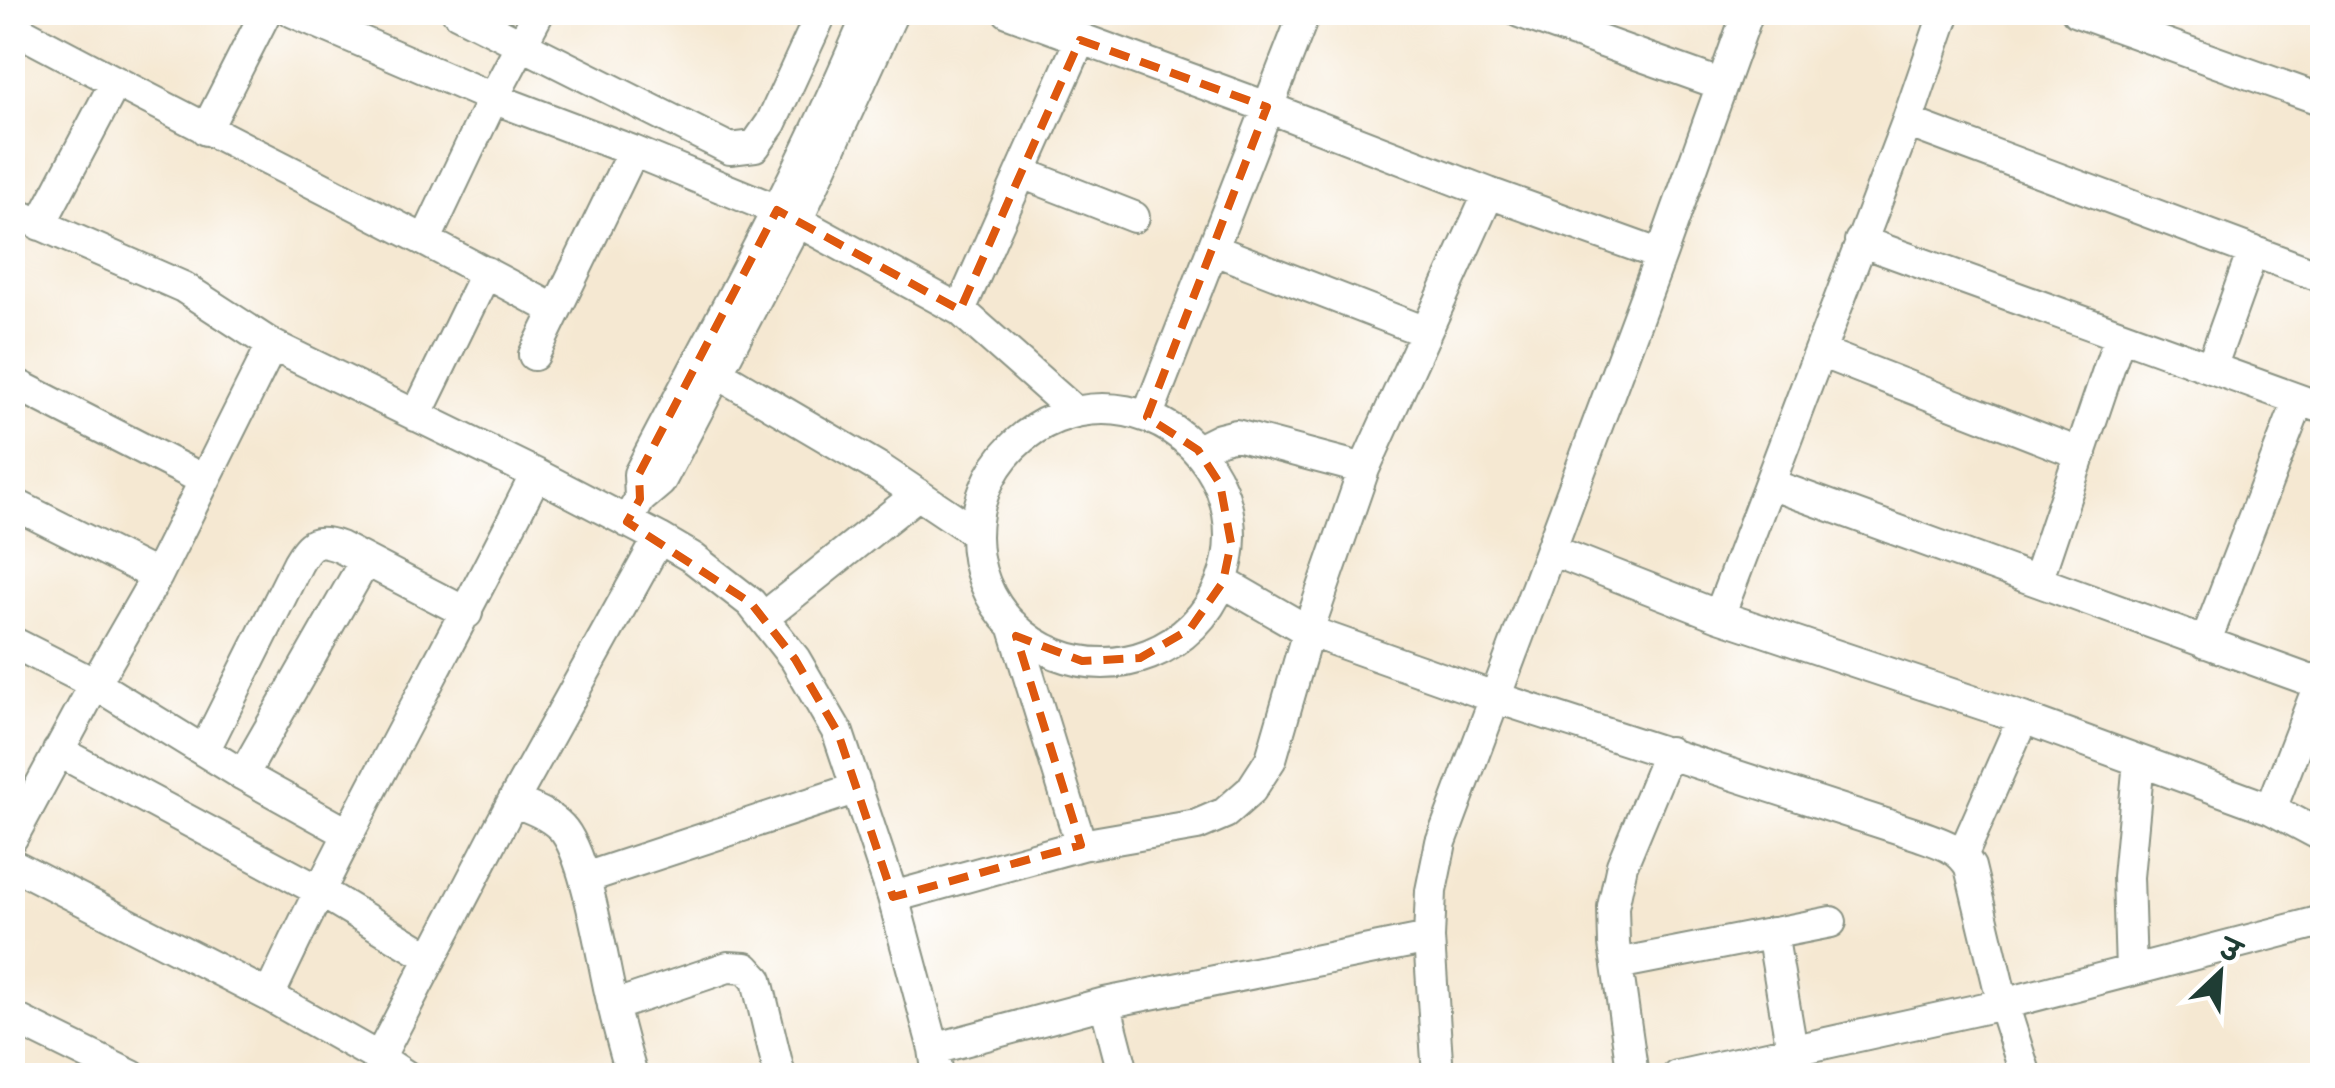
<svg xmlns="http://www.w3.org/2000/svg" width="2335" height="1088" viewBox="0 0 2335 1088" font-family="'Comic Neue','Playpen Sans Deva',sans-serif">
<rect width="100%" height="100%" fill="#fff"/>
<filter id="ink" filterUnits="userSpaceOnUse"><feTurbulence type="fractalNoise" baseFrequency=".01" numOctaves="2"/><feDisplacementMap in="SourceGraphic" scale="20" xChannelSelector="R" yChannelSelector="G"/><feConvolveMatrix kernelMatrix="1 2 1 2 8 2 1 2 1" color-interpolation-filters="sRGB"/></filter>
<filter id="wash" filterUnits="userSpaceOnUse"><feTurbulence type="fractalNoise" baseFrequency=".0048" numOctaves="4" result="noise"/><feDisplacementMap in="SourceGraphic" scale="40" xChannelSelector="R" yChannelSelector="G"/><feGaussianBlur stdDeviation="2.25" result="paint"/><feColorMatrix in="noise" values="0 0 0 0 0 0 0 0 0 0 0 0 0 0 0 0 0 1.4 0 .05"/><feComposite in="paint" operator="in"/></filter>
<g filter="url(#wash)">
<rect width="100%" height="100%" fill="#f5e8d2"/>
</g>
<g filter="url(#ink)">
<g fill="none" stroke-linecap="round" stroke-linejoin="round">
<defs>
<path id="minor" d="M293 12 493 98 633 151 777 210 960 310 1073 410
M457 12 730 149 755 146 771 123 822 12
M1008 12 1267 107 1489 193 1661 255
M1519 12 1720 84
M1945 12 1907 122 1719 616 2023 718 2271 809 2322 836
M2077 12 2322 100
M12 27C192 124 376 212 555 310
M1907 122 2322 277
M206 130 266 12
M1022 173 1134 217
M12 212 183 287 272 345 536 474 659 538 693 558 751 603 795 659 838 733 893 897 934 1049 938 1076
M40 225 115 83
M426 239 493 98 539 12
M1860 241 2322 408
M1212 249 1426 332
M960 310 1080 40
M1820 352 2081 454
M534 355 633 151
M702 364 879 468 976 533
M2211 368 2253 251
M12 382 204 480
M976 536a127 127 0 1 1 254 0a127 127 0 1 1-254 0Z
M416 416 486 272
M1147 417 1305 12
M1198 450 1220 439 1236 435 1364 469
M1770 484 2320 684
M640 499 639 474C718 322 803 172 869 12
M12 503 157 576
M627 522 640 499 660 482 797 221 893 12
M1551 550 1719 616
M2037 581 2120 335
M1223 582 1308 631 1494 697 1919 835C1940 843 1959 847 1970 867L2003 1004 2026 1076
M763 618 918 494
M1013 625 1081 845
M12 642 95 684 243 775 349 834
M2205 643 2299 400
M58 751 318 890 431 958
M204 751 298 563C310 542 317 538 340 547L467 613
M243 775 365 561
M513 801C530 808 548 814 561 827 586 853 601 953 610 992 616 1020 624 1048 632 1076
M2271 809 2322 677
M12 838 95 684 157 576 272 345
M1963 854 2023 718
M12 864 269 996 379 1058 406 1076
M585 878 857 788
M893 897 1081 845 1197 825 1225 813 1251 790 1271 759 1308 631 1364 469 1489 193
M1772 933 1792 1050
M1617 964 1831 922
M2131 971 2128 877 2139 761
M269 996C351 819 449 649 536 474
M1105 1003 1124 1076
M613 1006 728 967 746 968 757 980 780 1076
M12 1017 132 1076
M934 1049 1105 1003 1429 938
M379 1058 513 801 659 538
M1438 1076 1429 938 1431 891 1441 842 1661 255 1748 12
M1633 1076 1614 944 1613 907 1622 865 1669 752
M1677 1076 2003 1004 2322 921"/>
</defs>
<use href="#minor" stroke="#8a9283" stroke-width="34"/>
<use href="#minor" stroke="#fff" stroke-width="30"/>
</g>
</g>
<path fill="none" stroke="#de580e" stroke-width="8" stroke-dasharray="20 12" stroke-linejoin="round" d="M1080 40 1267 107 1147 417 1198 450 1220 484 1231 543 1223 582 1190 629 1140 658 1082 661 1016 636 1081 845 893 897 838 733 795 659 751 603 627 522 640 499 639 474 777 210 960 310Z"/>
<rect width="2335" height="1088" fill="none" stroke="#fff" stroke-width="50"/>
<g transform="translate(2220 973) rotate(25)" stroke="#ffffff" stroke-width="8" paint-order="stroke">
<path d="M0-8L18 38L0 25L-18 38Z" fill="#1f3d34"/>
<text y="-15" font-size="28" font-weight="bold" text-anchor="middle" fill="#1f3d34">उ</text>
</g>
</svg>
